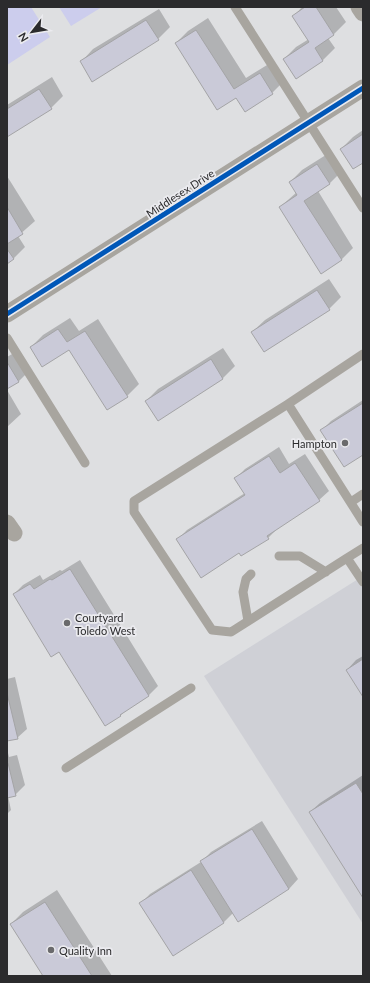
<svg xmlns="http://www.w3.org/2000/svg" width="370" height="983" viewBox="0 0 370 983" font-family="Lato,sans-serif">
<rect width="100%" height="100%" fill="#dedfe1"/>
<path fill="#cfd0d6" d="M363 576V924L204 676Z"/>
<path fill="#cccded" d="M7 7H31L50 37 7 65Z
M59 7H102L71 26Z"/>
<path fill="#0003" d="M302 7H336L346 22 334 34 328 38 335 48 323 60 296 78 284 59 296 47 309 39 294 16Z
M159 9 170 27 158 39 81 62 93 49Z
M208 18 246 78 272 62 284 81 272 93 236 96 176 43 188 31Z
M52 77 63 96 51 108 7 136V105Z
M363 130V162L341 149 353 137Z
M329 153 341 172 329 184 318 191 353 248 341 260 280 207 297 192 290 182 302 170Z
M7 176 35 221 18 236 25 247 13 259 7 262Z
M329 279 341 297 329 309 252 332 265 320Z
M70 318 79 331 98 319 139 384 127 396 69 348 31 347 43 335Z
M223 348 235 366 223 378 158 420 146 401 158 389Z
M19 350 31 369 19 381 7 388V357Z
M7 390 21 414 7 427Z
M363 400V454L321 431 331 421Z
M279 447 289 464 305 454 329 491 319 500 278 528 268 538 239 552 177 540 187 530 245 493 235 479 245 469Z
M80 560 158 686 149 695 127 709 120 716 60 650 14 594 23 585 40 575 43 580 60 570 62 571Z
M363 656V695L347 670 356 660Z
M15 677 27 729 17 738 7 740V679Z
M7 749 9 757 17 755 25 785 15 795 8 796 11 810 7 814Z
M363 775V896L310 812 320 803Z
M262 821 298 879 289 889 233 913 224 922 174 954 141 903 150 894 201 862 211 852Z
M57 890 112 976H44L11 924 23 912Z"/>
<path fill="#cacad8" stroke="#a4a4a6" d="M305 7H316L334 35 315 48 323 61 296 79 283 59 309 42 292 16Z
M146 20 159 40 92 82 80 61Z
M196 30 234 89 260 73 273 94 245 112 236 98 217 110 175 43Z
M39 89 52 109 7 137V109Z
M363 134V163L353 169 340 149Z
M317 164 330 184 304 201 342 260 321 274 279 207 297 195 289 182Z
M7 207 23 234 7 244Z
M7 249 14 259 7 264Z
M317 290 330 310 264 352 251 332Z
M58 329 67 342 85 331 128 397 107 410 69 350 42 367 30 347Z
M211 359 223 379 158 421 145 401Z
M7 362 19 382 7 389Z
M363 403V455L344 467 320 430Z
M269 456 280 473 295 463 320 501 267 536 269 539 241 556 239 553 201 578 176 539 245 495 234 478Z
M70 569 149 696 120 715 121 716 105 726 59 652 51 657 13 594 30 584 34 589 50 579 52 580Z
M363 659V697L346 670Z
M7 693 18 739 7 741Z
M8 763 16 796 7 798V764Z
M356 783 363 794V898L309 812Z
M252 829 289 889 238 922 200 861Z
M191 870 224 923 173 956 139 903Z
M45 902 92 976H43L10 924Z"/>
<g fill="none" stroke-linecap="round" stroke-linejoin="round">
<path stroke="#a8a59f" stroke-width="9" d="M235 7 363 208
M7 338 85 463
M363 354 288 404 363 522
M288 404 134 501V512L212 630 231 632 347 558
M351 502 363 494
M363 548 347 558 363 582
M279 556H300L326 572
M248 621 243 592 246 579 251 574
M66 768 191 688"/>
<path stroke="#a8a59f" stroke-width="17" d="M359 7 363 13
M7 314 363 88
M7 523 14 533"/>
<defs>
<path id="cycleway" d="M7 314 363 88"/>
</defs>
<use href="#cycleway" stroke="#ebebef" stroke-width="8"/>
<use href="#cycleway" stroke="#0057b8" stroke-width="5"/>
</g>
<g fill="#6a6a6c" stroke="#ebebef" stroke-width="1.5">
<circle cx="345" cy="443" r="4"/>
<circle cx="67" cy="623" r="4"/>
<circle cx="51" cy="950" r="4"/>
</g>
<g text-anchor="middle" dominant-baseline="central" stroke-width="3.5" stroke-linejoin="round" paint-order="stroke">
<g font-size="11" fill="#2b2b2d" stroke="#ebebef">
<text transform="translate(180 193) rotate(-33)">Middlesex Drive</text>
</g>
<g font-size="11" fill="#2b2b2d" stroke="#ebebef" text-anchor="start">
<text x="337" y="443" text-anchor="end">Hampton</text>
<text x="75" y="617">Courtyard<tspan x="75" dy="13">Toledo West</tspan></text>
<text x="59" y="950">Quality Inn</text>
</g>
</g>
<rect width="370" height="983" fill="none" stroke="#2b2b2d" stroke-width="16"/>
<g transform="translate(32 32) rotate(239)" stroke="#ebebef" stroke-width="3" paint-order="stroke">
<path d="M0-3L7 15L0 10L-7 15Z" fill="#2b2b2d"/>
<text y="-6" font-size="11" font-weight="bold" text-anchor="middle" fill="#2b2b2d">N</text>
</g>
</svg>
